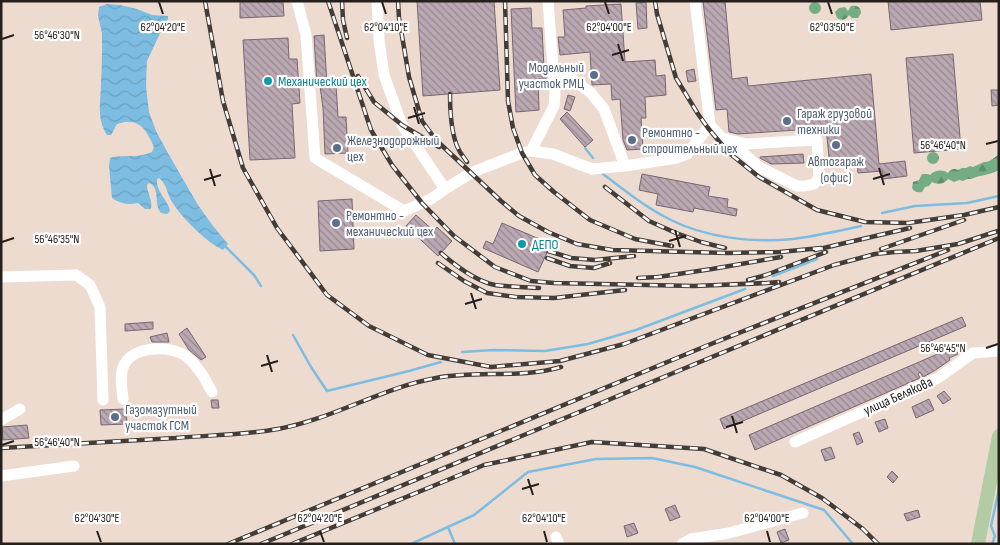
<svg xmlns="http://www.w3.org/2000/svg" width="1000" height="545" viewBox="0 0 1000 545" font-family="'Sofia Sans Condensed',sans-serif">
<defs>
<pattern id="forest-firs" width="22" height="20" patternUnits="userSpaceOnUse" patternTransform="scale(1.25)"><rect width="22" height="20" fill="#74ad84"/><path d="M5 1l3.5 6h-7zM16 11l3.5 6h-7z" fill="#5f8c6b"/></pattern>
<pattern id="water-waves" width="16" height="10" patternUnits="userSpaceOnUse" patternTransform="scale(1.25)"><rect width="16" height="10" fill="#7cbde1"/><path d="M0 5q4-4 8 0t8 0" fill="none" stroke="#6ba2c0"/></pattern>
<pattern id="building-back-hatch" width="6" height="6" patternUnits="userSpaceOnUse" patternTransform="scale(1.25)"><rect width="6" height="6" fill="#baa8b2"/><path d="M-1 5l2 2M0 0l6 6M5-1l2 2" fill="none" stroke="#978890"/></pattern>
</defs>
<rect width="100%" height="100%" fill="#eddbd0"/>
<path fill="url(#forest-firs)" d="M809 8a6 6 0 1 1 12 0a6 6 0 1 1-12 0Z
M851 6C857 5 861 7 861 13L858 18H852L849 15C846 20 842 21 837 18L835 12 839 8 845 7 848 11Z
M927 158a6 6 0 1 1 12 0a6 6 0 1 1-12 0Z
M999 154V170C990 175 980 175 971 179H967L963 181 959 180 954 182 948 179C945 184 937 185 932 182L929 186 925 187 922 192C917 193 914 192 912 188L913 182 919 180 922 174H928L930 175C934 170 943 169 948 173 950 169 954 168 958 170L962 168H966L970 166 973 167 984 162C989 163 995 157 999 154Z"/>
<path fill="url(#water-waves)" d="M107 4 120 5 137 9 152 15 168 16V19L162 29 147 61 146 86 149 112 156 131 169 155 198 205 213 226 228 244 223 250C206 242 182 218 172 202 167 194 167 184 159 178L157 179C156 193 168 199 170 211L167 214 161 213C153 204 161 188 149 183L147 185C147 193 153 200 151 209H145L138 203C128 205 121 204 112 198L109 166 110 158 113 157C126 155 140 158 152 152L154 147C148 134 142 120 125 122 124 122 118 124 117 124 115 127 113 132 111 135H107C96 118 101 101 101 82 102 68 102 54 102 39V33L98 16 99 7Z"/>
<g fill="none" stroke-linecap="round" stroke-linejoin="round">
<path stroke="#7cbde1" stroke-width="2.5" d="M585 148 593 158
M603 174C624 190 645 207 669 219 705 238 754 243 793 239 816 236 839 231 861 226
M882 213 915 206 967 203 999 196
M226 247 254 275 261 286
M773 276 817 259
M293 335 311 367 327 391 409 371 441 362
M462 352 493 350 545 351 588 344 636 330 745 289
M448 527 455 544
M411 544 474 515 528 472 596 459 652 458 695 467 824 510 853 544
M992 544 995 536 991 526 999 489"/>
</g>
<path fill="url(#building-back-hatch)" stroke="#786770" d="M240 1H283L284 16 240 18Z
M417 1H494L500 90 423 96Z
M703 1H725L732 79 747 77 748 86 871 74 879 164 905 161 907 176 883 179 882 171 858 173 857 163 830 166 826 128 738 134 729 132 727 109 716 110Z
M888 1H980L982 20 891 30Z
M646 2 647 28 638 29 636 3Z
M621 4 625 62 655 60 656 76 665 75 666 95 645 97 646 118H641L643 149 627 150 623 140 620 99 612 100 611 84 592 85 590 52 560 55 558 37H565L563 10 586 8V6Z
M531 8 532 28H542L544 68H545L546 79H538L539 110 516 112 511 9Z
M324 35 327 85H336L338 117H346L348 153 325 154 323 108 320 86H317L314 36Z
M288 38 289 59H297L300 103 292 104 295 158 250 160 243 40Z
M953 54 961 149 914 153 906 58Z
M694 69 696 81 688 82 686 71Z
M991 90H999V105L992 106Z
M568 95 575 97 570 111 564 109Z
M567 112 593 140 585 147 560 119Z
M803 154 804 163 771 164 760 158V157Z
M642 174 710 187 708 196 728 199 727 207 737 209 736 216 694 208 693 212 656 205 658 194 639 190Z
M352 199 354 249 320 251 318 201Z
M416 215 434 231 437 227 452 241 438 256 406 226Z
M502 223 551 244 538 272 483 248 486 241 493 244Z
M962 317 966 326 724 429 720 419Z
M153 322V329L125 331V324Z
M187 328 206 357 201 360 189 350 179 334Z
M167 333 169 342H152L150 337Z
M954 347 958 354 949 358 950 360 934 371 923 377 920 372 918 374 920 378 755 450 749 435Z
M944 391 951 399 943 404 937 396Z
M929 399 934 410 916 418 912 407Z
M211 400H218L219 408H212Z
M126 409 127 424 101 425 100 410Z
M885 419 888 428 879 432 875 422Z
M27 425 29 438 3 440 2 427Z
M859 432 863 442 857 445 853 434Z
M831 447 835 458 825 461 821 450Z
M892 471 898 477 893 483 887 477Z
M675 505 680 517 670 521 665 509Z
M918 510 920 517 907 521 904 514Z
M634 523 638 533 627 537 624 526Z
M785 529 789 540 781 543 777 532Z"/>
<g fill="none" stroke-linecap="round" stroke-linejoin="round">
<path stroke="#fff" stroke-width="11" d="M297 1 306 35 315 158 404 211 431 199 445 189 471 173 488 166 522 153 531 151 553 154 592 169 625 166 677 158 687 154 710 125 695 1
M377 1 379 40 384 75 402 125 445 189
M554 74 572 79 591 93 604 109 625 166
M710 125 722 138 746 144 817 140 819 178 814 184 805 186H797L759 167 730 141
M531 151 554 106 555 94 548 1
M1 277 76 275 90 285 100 307 103 400
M123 399C122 388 119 375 124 365 134 345 172 345 187 357 199 367 205 379 212 392
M1 420 20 409
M795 442 938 378 973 353 999 351
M1 476 74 466
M556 537 559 544
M682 544 691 539 729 533 803 513"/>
<path stroke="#b3cca3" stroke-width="14" d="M978 544 999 436"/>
<defs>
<path id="rail" d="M205 1 223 101 243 168 277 228 327 295 369 326 428 355 491 367 560 361 624 344 834 265 875 254 895 252 916 251 958 244 998 231
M328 1 371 130 392 165 422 203 454 236 495 267 531 281 554 283 694 286 767 283 779 282
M342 1 343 20 347 38
M398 1 399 18 409 77 422 121 436 140 501 201 519 216 548 232 577 244 612 250 727 253 780 252 821 248
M505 1 508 101 513 128 522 153 535 175 554 192 590 220 635 239 672 246
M655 1 657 14 676 78 698 114 708 128 728 152 759 177 817 210 865 222 908 223 964 215 999 207
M358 76 374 102 402 125 439 147
M450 94C450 111 451 137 460 152 462 155 465 159 467 162
M605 187 649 221 676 233 701 242 725 248
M881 249 964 220
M815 250 910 228
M548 251 571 258 595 260 634 256
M441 253C456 266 475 281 495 285 509 287 525 287 539 288
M547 258 570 266 594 268 610 263
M438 263 464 281 487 293 516 297 554 298 625 290
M638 278 658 277 712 269 781 257
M748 280 766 275 826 252
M1 448C59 445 117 441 176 438 209 435 244 435 278 429 333 419 381 388 436 378 477 370 520 379 561 367
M228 544 706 346 948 250
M261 544 999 238
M292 544 484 465 592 442 704 449 781 475 822 498 863 529 878 544"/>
</defs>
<use href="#rail" stroke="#443c37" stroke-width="4.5"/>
<use href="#rail" stroke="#fff" stroke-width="2.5" stroke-dasharray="8" stroke-linecap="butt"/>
</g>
<path fill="none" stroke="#26201c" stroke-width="2" d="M159 2 163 14M382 2 386 14M605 2 609 14M828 2 832 14M2 39 14 35M618 44 623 61M612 55 629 50M414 107 419 124M408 118 425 113M986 144 998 141M879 168 884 185M210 169 215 186M873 179 890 174M204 180 221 175M675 230 680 247M669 241 686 236M2 242 14 238M471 293 476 309M465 304 482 299M986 348 998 344M267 355 272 372M261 366 278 361M732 416 737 433M726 427 743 422M2 445 14 441M528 479 533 495M522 489 539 484M97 531 101 542M320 531 324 542M544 531 547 542M767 531 770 542"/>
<g fill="#5c6f8a" stroke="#fff" stroke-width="2">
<circle cx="594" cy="75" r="5"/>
<circle cx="787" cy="121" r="5"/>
<circle cx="632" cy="140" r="5"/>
<circle cx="836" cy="145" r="5"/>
<circle cx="337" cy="148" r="5"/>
<circle cx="336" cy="223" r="5"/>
<circle cx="115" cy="417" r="5"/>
</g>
<g fill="#0f9aa8" stroke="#fff" stroke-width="2">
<circle cx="268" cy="81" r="5"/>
<circle cx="522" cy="244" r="5"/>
</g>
<g text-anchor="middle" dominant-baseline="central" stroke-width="4.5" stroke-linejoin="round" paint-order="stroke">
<g font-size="14" fill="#4e5e75" stroke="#fff" text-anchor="start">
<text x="584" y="67" text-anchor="end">Модельный<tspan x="584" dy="16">участок РМЦ</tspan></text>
<text x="797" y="113">Гараж грузовой<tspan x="797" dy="16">техники</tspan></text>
<text x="642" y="132">Ремонтно -<tspan x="642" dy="16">строительный цех</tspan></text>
<text x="347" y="140">Железнодорожный<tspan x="347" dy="16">цех</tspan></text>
<text x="836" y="161" text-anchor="middle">Автогараж<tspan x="836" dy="16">(офис)</tspan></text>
<text x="346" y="215">Ремонтно -<tspan x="346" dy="16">механический цех</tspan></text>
<text x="125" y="409">Газомазутный<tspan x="125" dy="16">участок ГСМ</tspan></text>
</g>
<g font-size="14" fill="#0d838f" stroke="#fff" text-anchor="start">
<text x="278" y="81">Механический цех</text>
<text x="532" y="244">ДЕПО</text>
</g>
<g font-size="14" fill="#26201c" stroke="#fff">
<text transform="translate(898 396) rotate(-24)">улица Белякова</text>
</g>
</g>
<g font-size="12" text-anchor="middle" fill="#26201c" stroke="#fff" stroke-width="4.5" stroke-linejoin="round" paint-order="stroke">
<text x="163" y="31">62°04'20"E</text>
<text x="386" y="31">62°04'10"E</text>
<text x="609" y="31">62°04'00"E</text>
<text x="832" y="31">62°03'50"E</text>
<text x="57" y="39">56°46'30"N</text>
<text x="943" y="149">56°46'40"N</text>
<text x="57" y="243">56°46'35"N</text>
<text x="943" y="352">56°46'45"N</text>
<text x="57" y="446">56°46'40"N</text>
<text x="97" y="522">62°04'30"E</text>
<text x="320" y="522">62°04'20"E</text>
<text x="544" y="522">62°04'10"E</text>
<text x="767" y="522">62°04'00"E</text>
</g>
<rect width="1000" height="545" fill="none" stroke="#26201c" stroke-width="5"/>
</svg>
